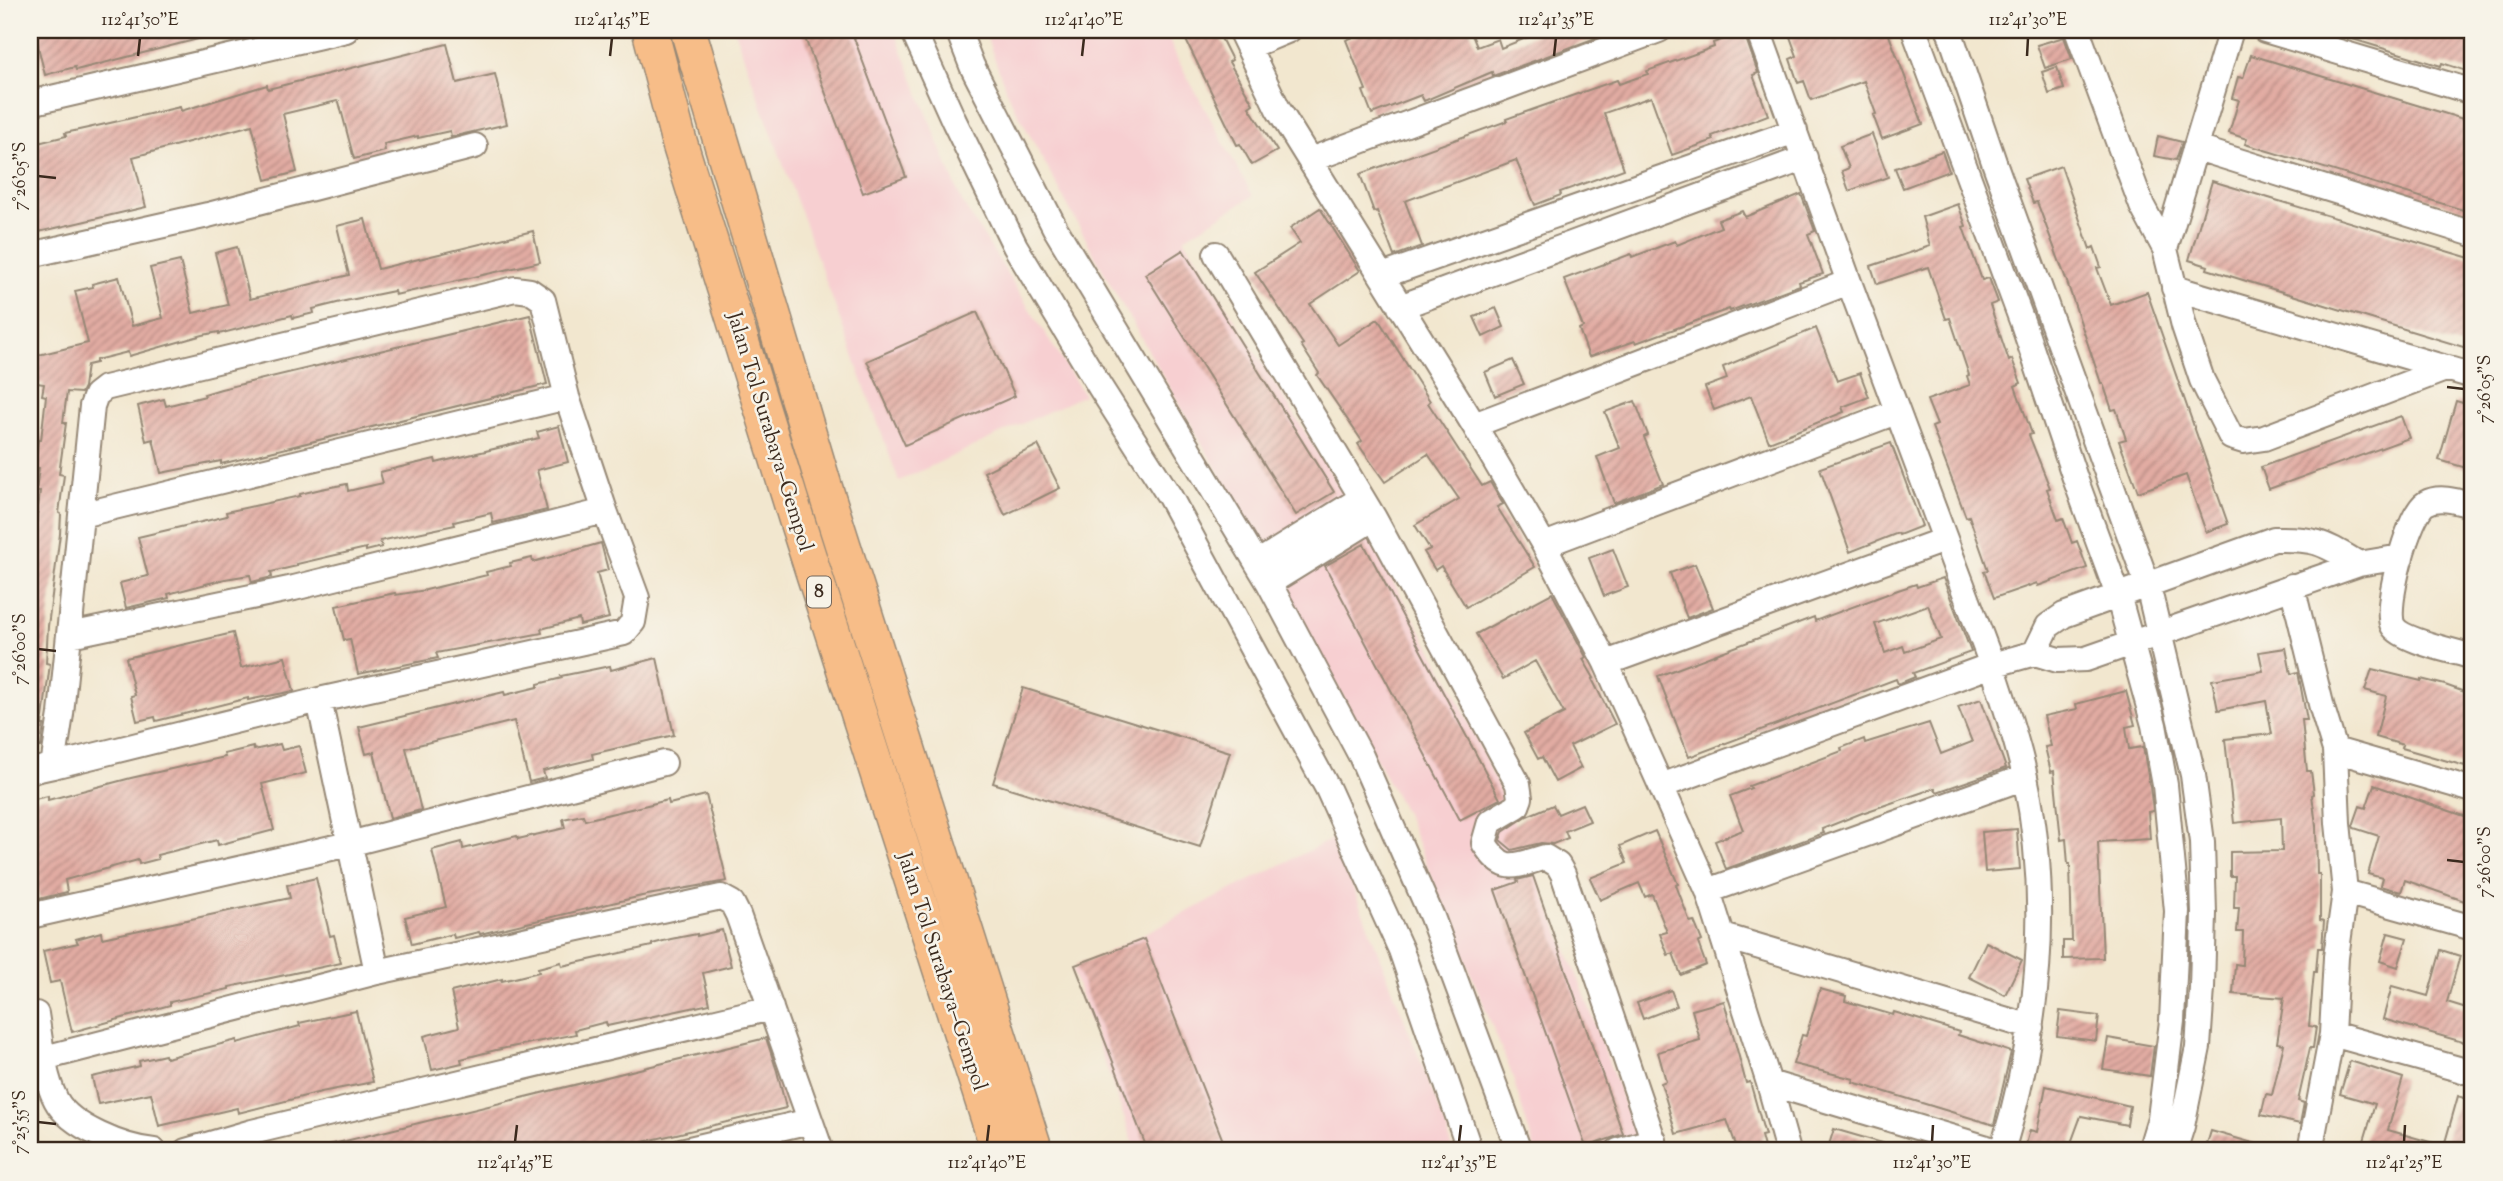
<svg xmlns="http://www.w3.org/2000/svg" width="2503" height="1181" viewBox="0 0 2503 1181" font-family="'Sorts Mill Goudy',serif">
<defs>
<pattern id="building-hatch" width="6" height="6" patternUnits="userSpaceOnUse" patternTransform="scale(1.75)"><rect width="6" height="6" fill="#e2aca3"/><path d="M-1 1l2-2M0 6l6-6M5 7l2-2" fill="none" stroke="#b88c84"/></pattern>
</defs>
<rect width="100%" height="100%" fill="#f7f3e8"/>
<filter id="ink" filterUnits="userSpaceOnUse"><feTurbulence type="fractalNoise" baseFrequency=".0143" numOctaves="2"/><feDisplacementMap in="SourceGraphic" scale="14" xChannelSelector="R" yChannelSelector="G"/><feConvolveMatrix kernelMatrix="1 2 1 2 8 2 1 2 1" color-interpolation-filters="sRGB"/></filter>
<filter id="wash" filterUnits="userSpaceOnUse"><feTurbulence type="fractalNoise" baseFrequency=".00686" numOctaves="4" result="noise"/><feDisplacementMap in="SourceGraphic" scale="28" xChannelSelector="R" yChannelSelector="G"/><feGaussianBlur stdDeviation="1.57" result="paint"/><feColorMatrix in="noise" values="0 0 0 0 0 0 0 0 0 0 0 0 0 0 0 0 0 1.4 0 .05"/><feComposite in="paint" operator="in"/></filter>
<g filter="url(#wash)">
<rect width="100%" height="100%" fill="#f2e7cf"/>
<path fill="#f7cfd1" d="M734 30H894L962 202 1084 395 899 481Z
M984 30H1165L1178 60 1253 196 1184 238 1337 483 1453 687 1520 836 1580 982 1641 1151H1535L1511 1072 1408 819 1287 591 1113 289 1008 95Z
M1334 838 1448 1132 1452 1151H1136L1072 970Z"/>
<g id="blocks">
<path fill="url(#building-hatch)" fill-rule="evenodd" d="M34 30H209L210 36 76 70 75 67 45 75Z
M802 30H851L906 177 863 193Z
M1193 30H1217L1232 60 1229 62 1253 104 1249 107 1277 151 1252 165 1240 144 1237 145 1183 34Z
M1371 30H1470L1477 47 1498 39 1501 48 1546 30H1617L1493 76 1492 72 1424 101 1421 95 1372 114 1363 91 1366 90 1346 40Z
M1733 30H1743L1758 73 1753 75 1768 115 1712 136 1714 140 1672 155 1651 97 1604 113 1624 169 1560 192 1561 195 1535 205 1516 160 1405 201 1422 246 1394 256 1377 211 1374 212 1360 174 1507 121 1506 119 1523 113 1617 80 1619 84 1648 74 1647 71 1714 47 1713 43 1735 35Z
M1802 30H1887L1923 124 1882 139 1873 115 1876 114 1864 81 1811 100 1804 81 1798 83 1790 59 1797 56 1789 34Z
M2336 30H2439L2473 40V73L2442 63 2441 66 2336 34Z
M2064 37 2072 59 2045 68 2037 45Z
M447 44 457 83 495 74 507 124 451 137 450 131 418 138V136L384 144 385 151 354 159 339 102 337 101 283 114 297 172 266 180 252 125 133 157 146 207 30 234V145L66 136 65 133 88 128 180 107 181 111 267 85 268 89Z
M2251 55 2473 122V213L2245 144 2247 139 2229 133 2239 100 2232 98 2238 77 2243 78Z
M2057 67 2064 89 2049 94 2042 72Z
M1872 134 1888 177 1849 191 1842 171 1849 168 1840 146Z
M2158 136 2182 142 2176 160 2154 156Z
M1942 151 1949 171 1903 188 1895 168Z
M2061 166 2090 249 2094 247 2101 267 2097 268 2111 305 2147 292 2228 524 2206 532 2186 475 2138 492 2119 441 2126 439 2116 409 2112 410 2103 383H2101L2066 279 2037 202 2033 203 2024 179Z
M2212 181 2473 259V350L2207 269 2208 266 2189 260Z
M1801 194 1815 231 1808 234 1823 274 1799 282 1800 285 1730 311 1729 309 1636 343 1635 341 1589 357 1579 329 1583 327 1564 279 1631 254 1632 257 1675 241 1677 245 1721 227 1718 220 1742 211 1745 217Z
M1958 204 1966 226 1963 227 1982 280 1989 278 1998 302 1990 305 2009 361 2012 359 2021 383 2015 386 2032 434 2029 435 2050 488 2047 489 2058 520 2063 518 2072 543 2077 541 2087 568 2038 586 2037 583 1994 598 1984 571 1988 570 1969 516 1966 517 1932 427 1937 425 1927 400 1970 385 1967 376 1969 375 1950 318 1946 319 1928 267 1877 284 1871 266 1930 246 1922 217Z
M1320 208 1360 271 1310 304 1338 345 1378 319 1430 401 1428 403 1482 486 1490 482 1503 504 1497 507 1535 567 1466 607 1441 566 1435 570 1424 552 1430 549 1415 525 1459 499 1428 454 1385 482 1358 444 1362 441 1317 375 1319 373 1301 345 1303 344 1255 272 1300 243 1290 228Z
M365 219 378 269 533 231 540 262 395 295 394 291 345 301 313 309 314 313 293 318 292 315 219 334V332L203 335 129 356 128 352 96 360V363L87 365 84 387 81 393 67 392 63 423H66L59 474 64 475 59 513 61 514 60 534 48 626 46 663 50 664 42 725H44L41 747 30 745V574L40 491H36L39 468H35L38 440H41L46 396 42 395 44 384 30 382V357L88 343 75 291 93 287 92 284 119 277 132 326 163 318 150 268 180 261 193 313 228 305 215 253 237 247 250 299 349 275 337 226Z
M1183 250 1334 492 1296 515 1145 274Z
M1496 308 1504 327 1483 337 1474 317Z
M977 312 1015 396 905 445 867 361Z
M530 315 547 384 221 464V461L161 473 153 439 146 441 138 406 164 399 166 406 205 396 204 394 221 389Z
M1816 328 1837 381 1860 373 1869 397 1842 407 1844 412 1769 442 1751 396 1714 410 1705 387 1727 379 1723 367Z
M1513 360 1524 384 1495 396 1485 372Z
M1635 401 1648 435 1644 437 1663 484 1614 503 1597 457 1620 448 1605 412Z
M2456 401 2473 406V470L2439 460Z
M2401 416 2409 438 2269 489 2261 467Z
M559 426 568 462 537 470 547 510 493 523 491 513 454 522 455 525 380 541 382 547 366 551V548L297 564V566L271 572 272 577 252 582 250 575 225 579 168 594 169 598 126 608 120 583 148 576 138 537 227 516 226 512 300 496V494L321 489 347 484 348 491 383 483 380 472 435 459 436 463 539 438 537 432Z
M1891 443 1922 526 1899 535 1898 533 1850 552 1820 468Z
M1038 445 1060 488 1005 515 984 472Z
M601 543 608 570 597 573 609 618 580 625 579 619 541 629 542 633 436 653 438 658 358 674 350 639 344 640 336 606 395 593 396 595 426 590 487 575 486 572 511 566 510 563 532 558 533 562Z
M1364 544 1500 799 1460 820 1325 566Z
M1613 549 1628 587 1604 596 1589 558Z
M1695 564 1713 608 1687 618 1670 573Z
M1943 578 1971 652 1913 673 1915 677 1898 684 1896 679 1689 757 1658 676 1814 617 1815 621 1898 590 1916 584 1917 587ZM1928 605 1941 639 1905 652 1903 646 1885 653 1875 624Z
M1552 593 1586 657 1583 659 1594 678 1592 679 1615 724 1570 746 1581 768 1555 782 1542 757 1538 759 1524 733 1564 713 1535 661 1503 679 1476 634Z
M233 633 241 668 285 657 294 691 248 700V698L156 721 155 717 137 721 131 696 135 695 126 658Z
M2286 648 2291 674 2298 672 2307 720H2302L2307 771H2311L2314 794 2312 795 2316 825 2317 874H2320V920L2324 921 2322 948H2318L2316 972H2314L2309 1026 2316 1027 2313 1048H2310L2298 1101 2304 1103 2300 1124 2261 1115 2266 1094 2272 1095 2284 1044 2277 1043 2284 998 2233 994 2235 964 2242 965 2243 932H2237L2239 908H2234L2235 876H2230V852L2282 851 2281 818 2234 823 2225 739 2272 734 2266 701 2218 710 2212 680 2263 671 2259 652Z
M657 658 674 735 592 754 593 759 543 771 545 778 529 782 514 721 406 748 421 810 390 818 374 752 366 754 359 727 504 692 505 695 538 687V684L562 678 561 676 610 666 611 670Z
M2372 669 2421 681V679L2445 685 2473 695V736L2465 766 2402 748 2403 745 2376 737 2386 696 2365 690Z
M1023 688 1230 752 1200 847 993 783Z
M2126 691 2135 725 2126 727 2129 749 2143 747 2150 787 2153 811 2148 812 2150 839 2098 842 2103 958 2063 959V941H2072L2070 864H2068L2066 839 2061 840 2054 771 2051 772 2045 747 2051 746 2044 716 2077 709 2076 704Z
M1981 699 2006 768 1937 792 1935 788 1862 813 1822 829 1824 833 1726 869 1715 841 1743 830 1730 796 1751 788 1749 786 1842 751 1841 748 1864 739 1865 743 1929 723 1941 754 1972 742 1958 707Z
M280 744 282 750 299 746 306 773 262 784 274 830 218 845 217 840 157 855 158 859 139 864 138 860 65 880 67 892 39 899 30 858V800L48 796V800L131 778 225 757 224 754 253 747 254 750Z
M2374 785 2473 819V904L2405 880 2401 892 2380 886 2382 878 2368 874 2379 836 2354 828 2353 826 2360 806 2366 808Z
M706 795 727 881 642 896 480 934 479 932 454 938 453 934 412 944 405 917 446 907 432 850 462 842 463 849 517 836 518 839 565 828 563 819 583 815 585 820 668 800 669 804Z
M1582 804 1590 821 1565 831 1568 838 1553 844 1541 843 1512 850 1500 840 1503 832 1527 816 1553 805 1558 814Z
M2017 829 2020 869 1985 872 1982 832Z
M1655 831 1678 884 1676 885 1690 922 1694 921 1702 941 1698 943 1706 965 1681 975 1673 953 1668 955 1660 934 1667 932 1652 894 1645 897 1639 883 1600 900 1590 878 1627 863 1620 846Z
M1533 876 1623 1134 1586 1147 1495 890 1518 882 1517 880Z
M316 878 330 936 334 935 341 963 229 987V989L170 1002V1005L72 1032 60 981 50 983 43 951 78 943 76 939 101 932 102 938 290 898 287 885Z
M722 930 731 966 703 973 710 1004 607 1026 606 1022 575 1030 576 1034 496 1050 461 1059 462 1063 432 1070 424 1036 459 1027 451 992 502 979V981L539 972 538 968 561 962 562 966 652 946V944L671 939 697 934V936Z
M2388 933 2407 938 2398 967 2380 961Z
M1144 939 1223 1141 1197 1151H1148L1075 965Z
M1986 942 2022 960 2005 995 1969 977Z
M2441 950 2460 956 2447 1002 2473 1010V1045L2383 1019 2392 986 2428 996Z
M1820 989 1846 996 1845 1001 1893 1015 1894 1012 1914 1018 1959 1032 1958 1035 2011 1052 1994 1125 1853 1082 1854 1079 1793 1064 1802 1035 1806 1036Z
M1671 990 1677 1006 1643 1019 1637 1003Z
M1724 1001 1746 1083 1750 1082 1765 1135 1761 1136 1765 1151H1738L1727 1120 1676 1134 1667 1103 1661 1083 1666 1081 1658 1052 1700 1040 1692 1010Z
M356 1011 373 1082 321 1092 238 1113 237 1108 159 1126 151 1093 98 1104 92 1077 140 1066 139 1061 165 1055 166 1058 237 1040V1043L300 1026 299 1023Z
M2060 1011 2099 1016 2096 1041 2057 1036Z
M766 1038 777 1071 786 1108 605 1151H330L329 1145Z
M2108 1038 2154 1046 2150 1076 2103 1069Z
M2350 1061 2403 1078 2388 1130 2444 1146 2458 1096 2473 1101V1151H2361L2375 1104 2340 1094Z
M2046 1086 2130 1106 2127 1125 2081 1116 2068 1151H2024L2030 1130 2037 1132Z
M1834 1129 1896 1147 1895 1151H1827Z
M2211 1131 2267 1147 2266 1151H2205Z"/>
</g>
</g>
<g filter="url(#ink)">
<use href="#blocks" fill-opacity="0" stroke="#968876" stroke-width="2"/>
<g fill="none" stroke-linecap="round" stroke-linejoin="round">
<defs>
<path id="minor" d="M913 30 954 121 1015 246 1100 387 1170 497 1328 789 1401 950 1470 1151
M958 30 972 66 1055 228 1269 583 1361 756 1432 917 1519 1151
M1240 30 1278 109 1474 425 1544 545 1606 663 1708 891 1769 1083 1788 1151
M1758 30 1849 282 1992 665C2004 702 2017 739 2025 777 2052 904 2039 1028 2002 1151
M1914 30 2023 324 2076 481 2118 595 2154 725 2165 785 2177 911 2172 1021 2160 1118 2150 1151
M1949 30 1994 162 2148 586 2193 775 2202 842 2204 914 2202 988 2198 1047 2182 1126 2174 1151
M2077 30 2142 206 2165 249 2184 326 2202 380 2231 437 2244 441 2264 438 2448 368
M2265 30 2473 92
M1248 47 1289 30
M30 103 346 30
M2197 148 2473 234
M1310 160 1659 30
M2165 249 2231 30
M1216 254 1374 518 1518 784 1520 798 1517 806 1490 822 1484 843C1504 875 1514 866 1545 857L1558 865 1563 874 1657 1151
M30 255 208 215 475 146
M1382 276 1795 131
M2174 288 2473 376
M1400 307 1805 158
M1474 425 1849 282
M2473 506C2459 502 2440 495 2426 503 2409 512 2383 609 2393 626 2402 641 2455 651 2473 657
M81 515 567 397
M1544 545 1896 412
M1257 563 1362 498
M2359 564C2323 543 2317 538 2274 539L2064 615 2048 626 2035 653 2058 660 2086 659 2359 564 2401 557
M1269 583 1374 518
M2292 586 2322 708 2335 750 2338 823 2345 892 2336 957 2332 1034 2310 1151
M70 635 294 588 605 511
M1606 663 1944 540
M319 700 377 972
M2335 750 2473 790
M30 771 53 766 319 700 624 633 633 622 637 598 605 511 567 397 543 300 530 291 515 289 105 388 96 395 92 406 61 714 53 766
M1661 786 1992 665 2035 653
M1708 891 2025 777
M2345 892 2473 928
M30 916 349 844 664 763
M1723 936 2031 1027
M36 1014C40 1039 44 1078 56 1100 70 1127 124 1148 154 1151
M2332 1034 2473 1073
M44 1058 377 972 721 897 732 903 738 915 821 1151
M1769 1083 1997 1151
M186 1151 252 1132 771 1008
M681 1151 810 1121
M1618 1151 1654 1140"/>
<path id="highway" d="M650 30 678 138 796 518 999 1151
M688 30 824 486 1035 1151"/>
</defs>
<use href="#minor" stroke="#968876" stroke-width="28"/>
<use href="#highway" stroke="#968876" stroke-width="38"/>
<use href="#minor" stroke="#fff" stroke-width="24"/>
<use href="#highway" stroke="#f7bd88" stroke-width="35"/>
</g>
</g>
<path fill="none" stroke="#3b2a1e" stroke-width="2.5" d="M138 56 140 38M610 56 612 38M1082 56 1084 38M1554 56 1556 38M2027 56 2028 38M38 176 56 178M2447 387 2464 389M38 649 56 651M2447 860 2464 862M38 1122 56 1124M515 1142 517 1125M987 1142 989 1125M1459 1142 1461 1125M1932 1142 1933 1125M2404 1142 2405 1125"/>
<g text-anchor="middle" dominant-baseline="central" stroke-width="5" stroke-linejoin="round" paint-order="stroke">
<rect fill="#f7f3e8" stroke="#73665b" stroke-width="2" x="807" y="576.5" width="24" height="31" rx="5"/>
<g font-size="19" font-weight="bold" fill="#3b2a1e">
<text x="819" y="592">8</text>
</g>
<g font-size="21" fill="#3b2a1e" stroke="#f7f3e8">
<text transform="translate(769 432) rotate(73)">Jalan Tol Surabaya–Gempol</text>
<text transform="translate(941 972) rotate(72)">Jalan Tol Surabaya–Gempol</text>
</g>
</g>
<rect width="2503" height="1181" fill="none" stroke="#f7f3e8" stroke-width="77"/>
<rect x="38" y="38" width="2426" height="1104" fill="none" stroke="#3b2a1e" stroke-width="2.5"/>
<g font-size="18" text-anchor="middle" fill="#3b2a1e">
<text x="140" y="25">112°41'50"E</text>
<text x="612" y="25">112°41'45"E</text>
<text x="1084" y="25">112°41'40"E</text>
<text x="1556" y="25">112°41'35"E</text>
<text x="2028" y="25">112°41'30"E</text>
<text transform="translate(19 176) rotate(-90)" y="6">7°26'05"S</text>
<text transform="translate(2484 389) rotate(-90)" y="6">7°26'05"S</text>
<text transform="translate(19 649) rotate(-90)" y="6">7°26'00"S</text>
<text transform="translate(2484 862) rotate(-90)" y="6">7°26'00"S</text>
<text transform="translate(19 1122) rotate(-90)" y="6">7°25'55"S</text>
<text x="515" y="1168">112°41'45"E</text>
<text x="987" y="1168">112°41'40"E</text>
<text x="1459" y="1168">112°41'35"E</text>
<text x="1932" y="1168">112°41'30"E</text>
<text x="2404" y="1168">112°41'25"E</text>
</g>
</svg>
